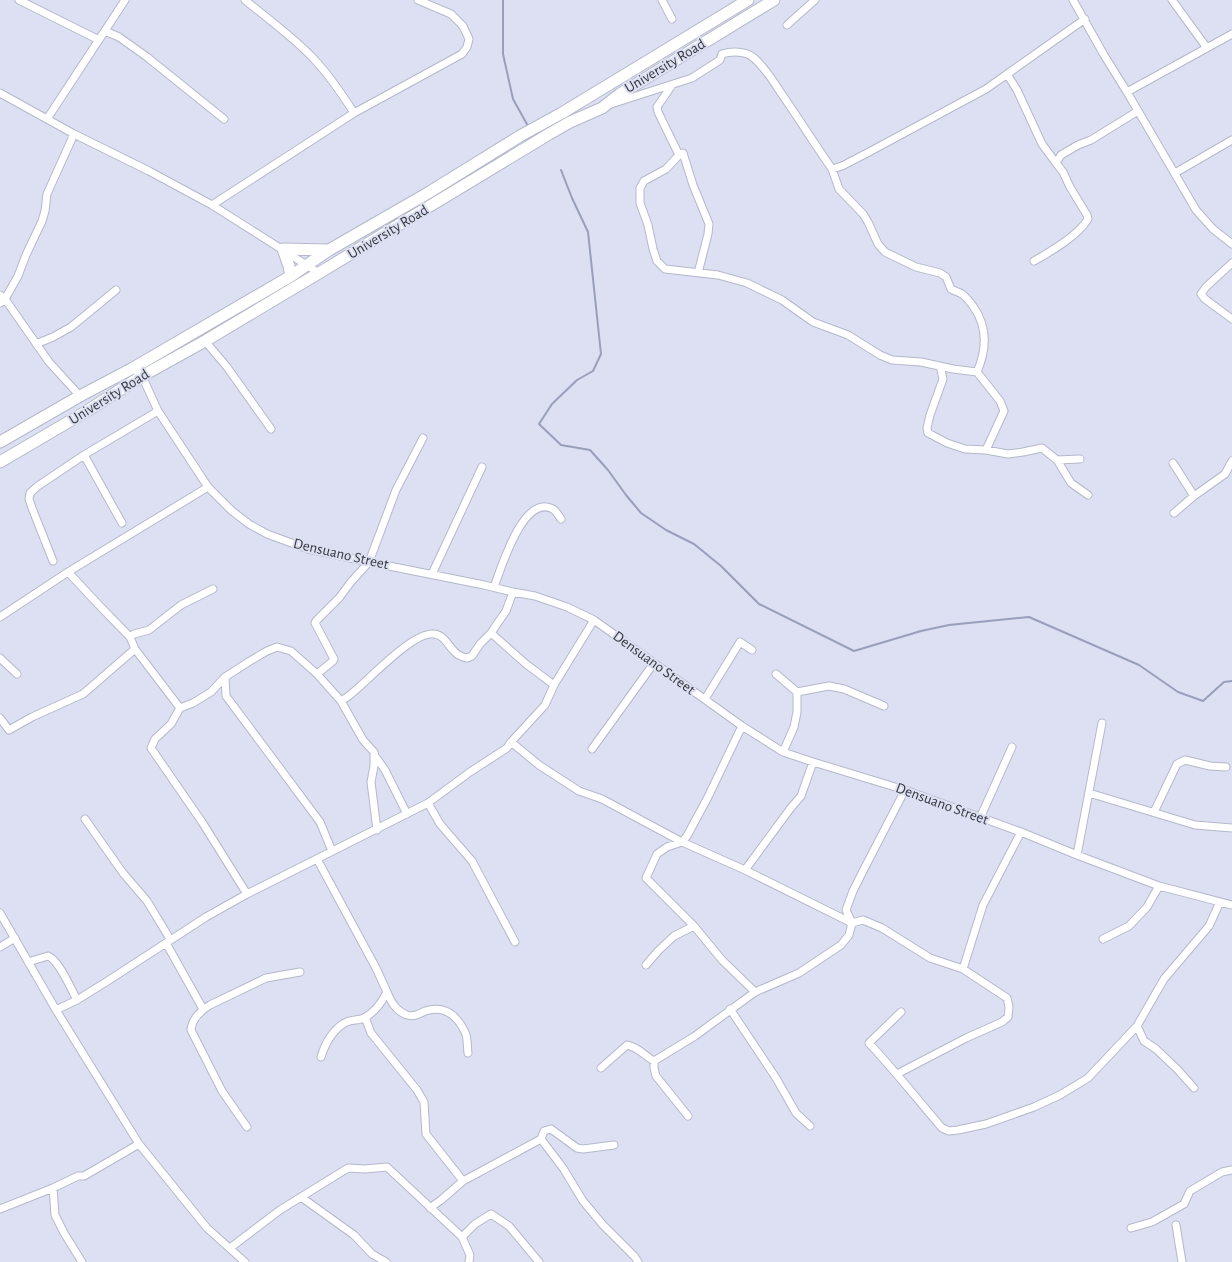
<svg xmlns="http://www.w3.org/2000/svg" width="1232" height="1262" viewBox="0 0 1232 1262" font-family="'Alegreya Sans',sans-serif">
<rect width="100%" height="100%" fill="#dce0f2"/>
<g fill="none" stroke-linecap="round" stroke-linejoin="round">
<path stroke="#999fbb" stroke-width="2" d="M503 0V54L513 99 528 126
M561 170 572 198 588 232 601 354 593 371 577 380 552 404 539 424 561 445 590 450 608 470 626 495 641 513 666 530 694 544 721 566 759 604 854 651 921 631 949 625 1029 617 1139 665 1178 692 1203 701 1224 682 1232 681"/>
<defs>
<path id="minor" d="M19 0 99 40
M245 0C268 19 293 37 313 58 329 75 342 94 354 113
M662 0 672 19
M1073 0 1104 55 1127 92 1196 210 1213 229 1232 244
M1172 0 1207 48
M787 25 815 0
M105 31 119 37 147 57 224 119
M1007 74 1017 90 1042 144 1056 163
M672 85 657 107 658 112 679 155
M1127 92 1232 34
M0 93 74 134 149 171 212 205 319 273
M611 104 692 78 720 60 722 54C732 51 746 51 754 58 764 67 772 79 779 90 797 116 814 143 832 169L842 166 869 152 986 89 1085 19
M47 119 125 0
M832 169 839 189 863 214 868 222 878 244 885 252 916 267 940 273 946 277 951 289C954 291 959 292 962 294 966 297 970 302 973 306 988 327 987 349 977 372
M1175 173 1232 140
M212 205 354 113 462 54 467 47 469 39 463 26 451 14 418 0
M1034 261C1050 252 1078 236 1088 219L1087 215 1070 187 1063 172 1056 163 1061 155 1078 145 1091 140 1138 111
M1232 263 1206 287 1201 294 1205 299 1232 319
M698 273 708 234 709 224 693 185 683 153 679 155 666 169 644 181 640 188V203L648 225 653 249 657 261 665 269 718 275 747 283 782 300 813 322 848 335 880 355 892 360 921 362 953 369 977 372 1000 401 1004 411 986 450
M0 295 5 299 49 362 80 396
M0 303 5 299 18 276 26 255 42 221 45 211 47 194 74 134
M205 341 227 367 271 429
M36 344 53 337 71 327 116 290
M940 366 943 379 930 415 927 428 928 433 947 443 965 449 986 450 1008 454 1023 452 1042 448 1057 460 1071 483 1088 495
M133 368 142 376 158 411 208 487 232 511 249 524 267 534 308 549 369 562 484 585 513 592 535 596 567 607 594 620 742 726 783 752 813 762 905 790 1021 832 1077 855 1159 886 1232 905
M84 455 122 523
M1057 460 1080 459
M1173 463 1194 496
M1174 513 1194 496 1225 474 1232 461
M53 561 32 508 29 499 30 493 38 486 84 455 158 411
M68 572 208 487
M432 574 482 467
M494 587C501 569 523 493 553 509 556 511 559 516 561 519
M0 617 68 572 96 602 130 637 135 649 180 708
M491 633 526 664 554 685
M130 637 134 634 149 630 181 605 213 589
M0 658 17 674
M317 674 333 661 334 659 315 623 316 621 339 598 351 582 369 562 396 490 423 438
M776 674 797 692 829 686 844 689 884 706
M225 677 226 696 320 822 332 851
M705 699 740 642 752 650
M341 701C344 699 348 697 351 694 368 681 413 631 434 634 444 635 447 644 454 651 457 655 462 657 467 658L472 656 480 644 491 633 497 624 506 611 513 592
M0 718 9 730 32 717 83 694 135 649
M742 726 708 797 687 836 682 842 667 847 657 854 646 878 694 926 722 960 755 992
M511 742 539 765 579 791 602 799 682 842 745 870 852 923 863 920 882 928 930 958 963 969 1007 998 1009 1007 1008 1017 1002 1022 966 1038 897 1074
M592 749 654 663
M783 752 794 727 797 712V692
M374 754V766L371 782 377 830
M1089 793 1195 825 1232 828
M428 803 440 824 472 861 515 942
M1154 812 1177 764 1185 760 1210 766 1226 767
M980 818 1012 747
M85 819 123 873 147 901 170 939
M1077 855 1102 723
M317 859 376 968 387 992C382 1002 374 1013 364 1018 358 1021 349 1019 343 1024 331 1032 325 1044 321 1057
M745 870 790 809 801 796 813 762
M247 894 202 822 151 748 155 739 171 724 180 708 193 703 211 692 225 677 250 661 267 651 277 647 291 651 317 674 341 701 363 740 374 752 375 756 385 770 407 814
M0 913 56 1010 139 1144 207 1228 245 1262
M1103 939 1129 926 1147 907 1159 886
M166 943 203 1009
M0 947 15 938
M28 962 48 956C59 960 71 989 77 1000
M646 965 658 951 674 936 694 926
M963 969 983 905 1021 832
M387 992C391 1002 396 1011 407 1015 414 1017 419 1014 425 1011 444 1005 457 1015 465 1032 468 1038 467 1047 468 1053
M730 1009 776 1078 796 1113 810 1126
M56 1010 77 1000 106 982 206 917 247 894 428 803 470 772 507 748 511 742 545 705 554 685 594 620
M901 1012 869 1043C895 1071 918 1100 942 1128L949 1131 958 1130 986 1124 1034 1107 1060 1095 1088 1078 1137 1026 1164 979 1209 926 1220 902
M365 1017 371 1033 417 1090 424 1102 426 1134 463 1181
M1137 1026 1144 1041 1156 1049 1177 1069 1194 1088
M654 1061 695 1036 755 992 799 973 841 945 849 935 852 923 846 910 853 891 863 871 905 790
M654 1061V1068L656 1076 688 1116
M601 1068 627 1045C638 1047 645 1056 654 1061
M247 1127 222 1091 191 1030C192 1019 201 1010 210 1005L266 978 300 972
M541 1139 563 1168 583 1201 603 1225 635 1257 638 1262
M53 1188 55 1215 64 1233 82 1262
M301 1197 354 1235 372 1254 386 1262
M430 1208 441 1200 463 1181 541 1139 544 1131 551 1129 577 1148 583 1149 614 1145
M0 1209 53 1188 78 1176H84L139 1144
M1176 1225 1182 1262
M1131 1228 1152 1222 1184 1204 1190 1191 1222 1172 1232 1170
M462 1237 475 1224 491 1214 509 1226 539 1262
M230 1248 280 1210 348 1168 365 1169 387 1167 462 1237 470 1255 469 1262"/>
<path id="highway" d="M291 276 289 266 283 249 328 250
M0 442 80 396 133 368 291 276 329 250 428 193 520 136 562 113 748 0
M0 462 87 411 142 376 205 341 319 273 549 134 570 122 602 108 620 94 774 0"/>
</defs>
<use href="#minor" stroke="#b4b8ca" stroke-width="9"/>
<use href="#highway" stroke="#b4b8ca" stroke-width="13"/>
<use href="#minor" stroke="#fff" stroke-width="7"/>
<use href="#highway" stroke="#fff" stroke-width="11"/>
</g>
<g text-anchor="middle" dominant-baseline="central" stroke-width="4" stroke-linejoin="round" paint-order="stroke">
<g font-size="15" fill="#36373f" stroke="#dce0f2">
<text transform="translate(665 66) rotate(-31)">University Road</text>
<text transform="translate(388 232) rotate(-31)">University Road</text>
<text transform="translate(109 397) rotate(-32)">University Road</text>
<text transform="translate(341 554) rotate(13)">Densuano Street</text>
<text transform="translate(654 663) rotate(36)">Densuano Street</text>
<text transform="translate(942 804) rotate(20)">Densuano Street</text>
</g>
</g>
</svg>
